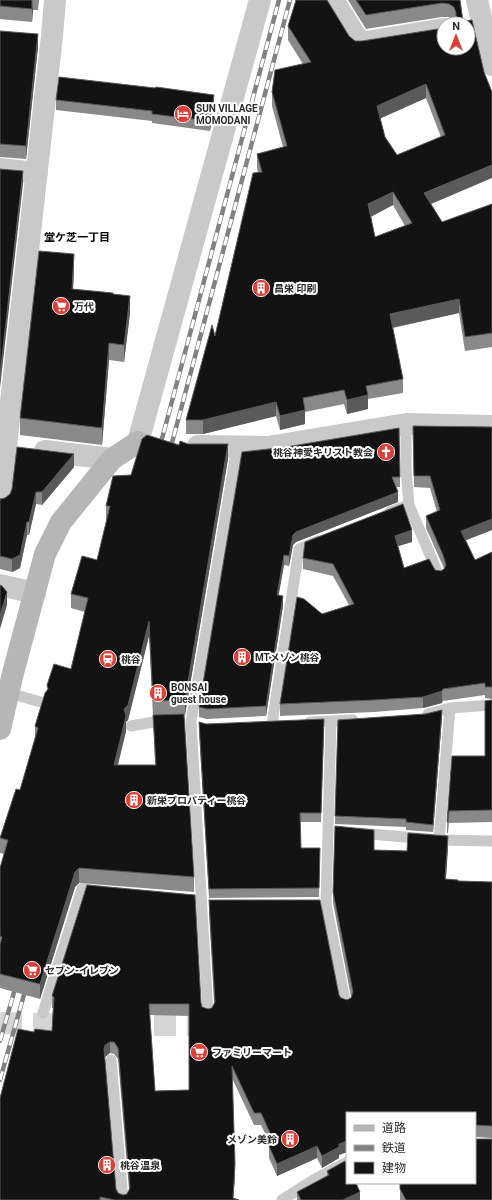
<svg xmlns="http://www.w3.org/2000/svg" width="492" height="1200" viewBox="0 0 492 1200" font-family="Roboto,'Noto Sans JP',sans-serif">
<rect width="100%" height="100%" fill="#fff"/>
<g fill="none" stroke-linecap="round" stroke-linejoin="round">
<path stroke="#d5d5d5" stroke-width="22" stroke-dasharray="22 11" stroke-linecap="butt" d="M0 1023 83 1025
M121 1025H219"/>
<path stroke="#c9c9c9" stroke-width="11" d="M406 424V470L409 505 439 576
M390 512 409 505
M8 693 41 702
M428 714 450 708 492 705
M310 722 353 720
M331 722 326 904 346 1005
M272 724 299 549 318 541
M131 726 154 722H168
M359 833 439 840 492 841
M439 840 450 708
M43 1013 82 889 100 891
M208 1014 191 722 237 447
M111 1060 123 1200
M282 1200 315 1179 347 1162"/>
<path stroke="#c9c9c9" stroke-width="22" d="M333 0 360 43 444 29
M477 0 492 65
M0 169 37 173
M138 442 260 0
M198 446 268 447 406 424 492 426
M45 451 112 459
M0 500 52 36 55 0
M0 585 35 593"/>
<path stroke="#b6b6b6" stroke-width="22" d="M0 729 13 673 45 554 61 522 112 459 138 442"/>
<defs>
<path id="rail" d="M159 450 279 0
M169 454 290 0
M0 1041 17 982
M0 1080 27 984"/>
</defs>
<use href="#rail" stroke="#818181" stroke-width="4.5"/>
<use href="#rail" stroke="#fff" stroke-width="3" stroke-dasharray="9" stroke-linecap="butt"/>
</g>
<path fill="#898989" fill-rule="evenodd" d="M0 0H39L38 10H33L32 22 0 19Z
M348 0H460L463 21 472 20 431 204 442 222 492 204V347L465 351 459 313 393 328 403 379V393L368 399V409L347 414 344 404 305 412V424L280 430 276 416 203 434H186V420L215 336 258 173 257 168V154L283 147 272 106V92L303 64 288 40V26L349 36 355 41 444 48 454 22 449 17H442L366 29ZM426 98 441 137 397 155 385 137 380 118ZM393 205 405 226 375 237 371 217Z
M0 31 38 47 26 159 0 157Z
M56 100 214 104 210 131 152 123V121L56 110Z
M74 270 73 289 113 294 130 313 124 362 109 360 102 445 20 435V418Z
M413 426 492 427V530L466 540 475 560 492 552V699L485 698V695L443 701 442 703 423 708 374 712 280 716V704L322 614 349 605 333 576 303 569V558L412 542 398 546 404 568 441 571 444 569 443 566 426 528V516L437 512 430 488 414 487Z
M242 452 400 477V487H396L398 502 296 542 293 545 289 566 284 565 278 595 283 606 266 716 207 719 199 717V707Z
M228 459 185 715H184L194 877V892L79 883 75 887 40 999 0 988V868L4 854 0 853V838L20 790 35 740V726L71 669 85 612 71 608V594L97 560 107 520H106V506L131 475ZM149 636 153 716 155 765H118L126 731V722L128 720Z
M74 467 42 505 36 504 29 535H27L20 568 12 572 0 569V499L5 498Z
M492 700V822L449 823 448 833H447V822L452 756H485Z
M442 717 433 832 406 830V827L335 824 338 720Z
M199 722 206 724 324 728 321 822H300L301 848 320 857 319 897 209 898 199 731Z
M448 847 446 879 458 881 492 882V1138L475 1137 347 1113V1152L339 1155V1158L322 1168 317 1158 277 1176 269 1158V1146H271L261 1125H254L232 1078 235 1176 233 1198 239 1200H0L34 1032 52 1031 53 1008H52V996L201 1003 202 1007 208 1009 212 1008 214 1003 209 912V900L339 995 341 998 347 1000 351 998V997L333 903V892L374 850 407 851ZM150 1015 189 1016V1090L155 1091ZM110 1053 114 1054 118 1059 129 1190 127 1194 123 1195 118 1193 116 1189 105 1057Z
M327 1171 360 1200H297V1192L327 1177Z
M400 1183 492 1200H400Z"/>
<path fill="#5a5a5a" d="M33 0V10L32 22V9Z
M38 34V47L26 159V146Z
M426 84V98L377 120V106Z
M214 95V104L210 131V121Z
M492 165V178L424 207V193Z
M23 171V184L0 388V375Z
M393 192V205L368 218V204Z
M74 254V270L72 306V289Z
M130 296V313L124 362V345Z
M459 299V313L390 328V314Z
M109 343V360L102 445V428Z
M368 395V409L347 414V400Z
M276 402V416L203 434V420Z
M305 410V424L280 430V416Z
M228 444V459L185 715V700Z
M74 454V467L42 505V492Z
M36 492V504L29 535V522Z
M398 492V502L296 542 293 545 289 566V556L293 535 296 532Z
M492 519V530L461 542V531Z
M27 522V535L20 568 12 572V559Z
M412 530V542L395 547V536Z
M284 555V565L277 605V595Z
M7 592V605L0 629V616Z
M283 596V606L266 716V706Z
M149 621V636L128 720 126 722V731L114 780V765L124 709Z
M442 691V703L423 708V697Z
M442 710V717L433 832V825Z
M448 836V847L445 891V879Z
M79 868V883L75 887 40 999V984L75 872Z
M110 1042V1053L105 1057 104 1049 105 1045Z
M347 1141V1152L339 1155V1158L322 1168V1156L339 1144Z
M317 1146V1158L277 1176V1164Z
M235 1164V1176L233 1200Z
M360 1192V1200H343Z"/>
<path fill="#131313" stroke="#5a5a5a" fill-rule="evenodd" d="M0 0H32V9L0 6Z
M296 0H327L349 36 355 41H362L444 28V48H468V24H452L456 20V13L454 7 449 4 442 3 366 15 356 0H460L463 21 472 20 484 72 492 92V165L424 193 442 222 492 204V333L465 337 459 299 390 314 403 379 366 386 368 395 347 400 344 390 303 398 305 410 280 416 276 402 203 420H186L212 325 215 336 253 173 262 172 257 154 287 146 272 92 275 70 311 62 288 26ZM426 84 445 135 397 155 385 137 377 106ZM393 192 412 223 375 237 368 204Z
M0 31 38 34 26 146 0 144Z
M59 77 155 88 156 87 214 95 210 121 152 114V111L56 100Z
M0 169 23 171 0 375Z
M39 251 74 254 72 289 113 293V294L130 296 124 345 109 343 102 428 20 418Z
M413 426 492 427V519L461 531 475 560 492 552V687H485V683L443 689 442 691 423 697 374 700 280 704 297 597 304 599 322 614 354 604 333 564 303 558 305 542 403 504 412 530 395 536 404 568 429 559 435 570 441 571 444 569 446 565 443 555 426 516 440 510 430 476H414Z
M399 428 400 477H392L398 492 296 532 293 535 289 556 284 555 277 595 283 596 266 706 207 709 199 707 242 452 286 447Z
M147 435 179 445 180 441 188 444H228L185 700 153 701 149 621 128 705 124 709 126 716 114 765H156L153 715 184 714 194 877 79 868 75 872 40 984 0 974V945L2 937 0 936V868L8 840 0 838 16 789 20 790 38 728 35 726 45 693 48 689 47 685 54 664 71 669 88 598 71 594 82 556 97 560 110 506H106L113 476 131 475 142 439Z
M17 447 74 454 42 492H36L29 522H27L20 555 12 559 0 556V499L5 498 10 494 12 489Z
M0 585 2 586 7 592 0 616Z
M492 700V810L449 811 448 822H447L452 756H485V701Z
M442 710 433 825 406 822V819L335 816 338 720 425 714Z
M324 719 321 813H300L301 848H320L319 888 209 889 199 722 206 724Z
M335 826 374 830V850L407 851 408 833 448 836 445 879 458 880V881L492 882V1126L475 1125V1113H347V1141L339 1144V1147L322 1156 317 1146 277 1164 269 1146 275 1144 261 1113H254L232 1066 235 1164 233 1198 239 1200H115L100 1197V1200H0V1098L18 1029 34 1032 35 1029 52 1031 54 997 52 996 87 885 195 895 201 1003 202 1007 208 1009 212 1008 215 1002 209 900H320L339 995 341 998 347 1000 351 998 353 992 333 892ZM149 1004H189V1090L155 1091ZM110 1042H114L118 1048 130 1188 127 1194 123 1195 118 1193 116 1189 104 1049 105 1045Z
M475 1139H492V1200H406L400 1189V1183H475Z
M345 1161 347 1165V1183H356L360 1192 343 1200H301L297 1192 329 1175 327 1171Z"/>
<defs>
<symbol id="hotel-disc" viewBox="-11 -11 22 22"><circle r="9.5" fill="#dc3f36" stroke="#fff"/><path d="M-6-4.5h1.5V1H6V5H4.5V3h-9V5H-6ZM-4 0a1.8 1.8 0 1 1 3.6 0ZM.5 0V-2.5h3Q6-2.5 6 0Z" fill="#fff"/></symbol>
<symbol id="building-disc" viewBox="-11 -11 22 22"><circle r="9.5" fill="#dc3f36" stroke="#fff"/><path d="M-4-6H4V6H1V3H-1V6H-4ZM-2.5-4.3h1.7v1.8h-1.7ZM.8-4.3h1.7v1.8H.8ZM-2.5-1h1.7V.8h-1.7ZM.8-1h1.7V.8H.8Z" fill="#fff"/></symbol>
<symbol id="supermarket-disc" viewBox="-11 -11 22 22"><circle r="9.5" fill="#dc3f36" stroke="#fff"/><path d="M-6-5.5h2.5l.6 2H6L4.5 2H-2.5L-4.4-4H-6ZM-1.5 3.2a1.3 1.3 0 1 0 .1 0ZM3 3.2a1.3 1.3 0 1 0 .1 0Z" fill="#fff"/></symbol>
<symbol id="church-disc" viewBox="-11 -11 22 22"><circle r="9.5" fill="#dc3f36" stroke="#fff"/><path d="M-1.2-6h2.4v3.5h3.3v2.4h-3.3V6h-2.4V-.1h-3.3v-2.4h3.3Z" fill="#fff"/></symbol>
<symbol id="station-disc" viewBox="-11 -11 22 22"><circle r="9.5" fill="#dc3f36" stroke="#fff"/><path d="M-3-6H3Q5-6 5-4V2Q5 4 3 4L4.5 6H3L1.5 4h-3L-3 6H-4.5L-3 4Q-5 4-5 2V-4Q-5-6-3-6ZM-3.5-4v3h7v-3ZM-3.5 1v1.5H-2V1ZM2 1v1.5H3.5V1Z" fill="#fff"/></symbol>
</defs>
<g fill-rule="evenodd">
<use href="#hotel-disc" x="173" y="104" width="20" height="20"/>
<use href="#building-disc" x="251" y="278" width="20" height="20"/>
<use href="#supermarket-disc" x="51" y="296" width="20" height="20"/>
<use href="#church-disc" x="376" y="442" width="20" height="20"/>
<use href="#building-disc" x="232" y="647" width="20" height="20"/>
<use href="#station-disc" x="98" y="649" width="20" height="20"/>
<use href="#building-disc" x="148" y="683" width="20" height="20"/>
<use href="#building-disc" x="124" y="790" width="20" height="20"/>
<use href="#supermarket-disc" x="22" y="960" width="20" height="20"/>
<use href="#supermarket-disc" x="189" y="1042" width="20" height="20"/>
<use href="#building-disc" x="280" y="1129" width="20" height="20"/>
<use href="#building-disc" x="97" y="1155" width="20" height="20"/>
</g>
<g text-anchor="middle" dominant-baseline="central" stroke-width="4" stroke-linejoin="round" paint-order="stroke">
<g font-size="10" font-weight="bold" fill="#2c2c2c" stroke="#fff" text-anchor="start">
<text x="196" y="108">SUN VILLAGE<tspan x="196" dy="12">MOMODANI</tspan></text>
<text x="274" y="288">昌栄 印刷</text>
<text x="74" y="306">万代</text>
<text x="373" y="452" text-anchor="end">桃谷神愛キリスト教会</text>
<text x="255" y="657">MTメゾン桃谷</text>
<text x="121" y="659">桃谷</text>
<text x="171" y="687">BONSAI<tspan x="171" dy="12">guest house</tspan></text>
<text x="147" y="800">新栄プロパティー桃谷</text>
<text x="45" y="970">セブン-イレブン</text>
<text x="212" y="1052">ファミリーマート</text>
<text x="277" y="1139" text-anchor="end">メゾン美鈴</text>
<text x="120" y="1165">桃谷温泉</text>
</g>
<g font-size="11" font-weight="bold" fill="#000" stroke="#fff">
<text x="77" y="237">堂ケ芝一丁目</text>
</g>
</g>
<rect x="346" y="1112" width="130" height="72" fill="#ffffff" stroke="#ababab"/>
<rect x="354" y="1125" width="20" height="6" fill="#b6b6b6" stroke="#ababab"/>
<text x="382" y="1132" font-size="12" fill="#2c2c2c">道路</text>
<rect x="354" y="1145" width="20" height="6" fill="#818181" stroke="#ababab"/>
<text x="382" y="1152" font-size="12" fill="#2c2c2c">鉄道</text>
<rect x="354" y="1162" width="20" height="12" fill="#131313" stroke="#ababab"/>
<text x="382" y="1172" font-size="12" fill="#2c2c2c">建物</text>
<g transform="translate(456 36)"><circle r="19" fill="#ffffff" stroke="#ababab"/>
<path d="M0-3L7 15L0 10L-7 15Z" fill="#dc3f36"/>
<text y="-6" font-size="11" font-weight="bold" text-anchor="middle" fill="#2c2c2c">N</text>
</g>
</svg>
